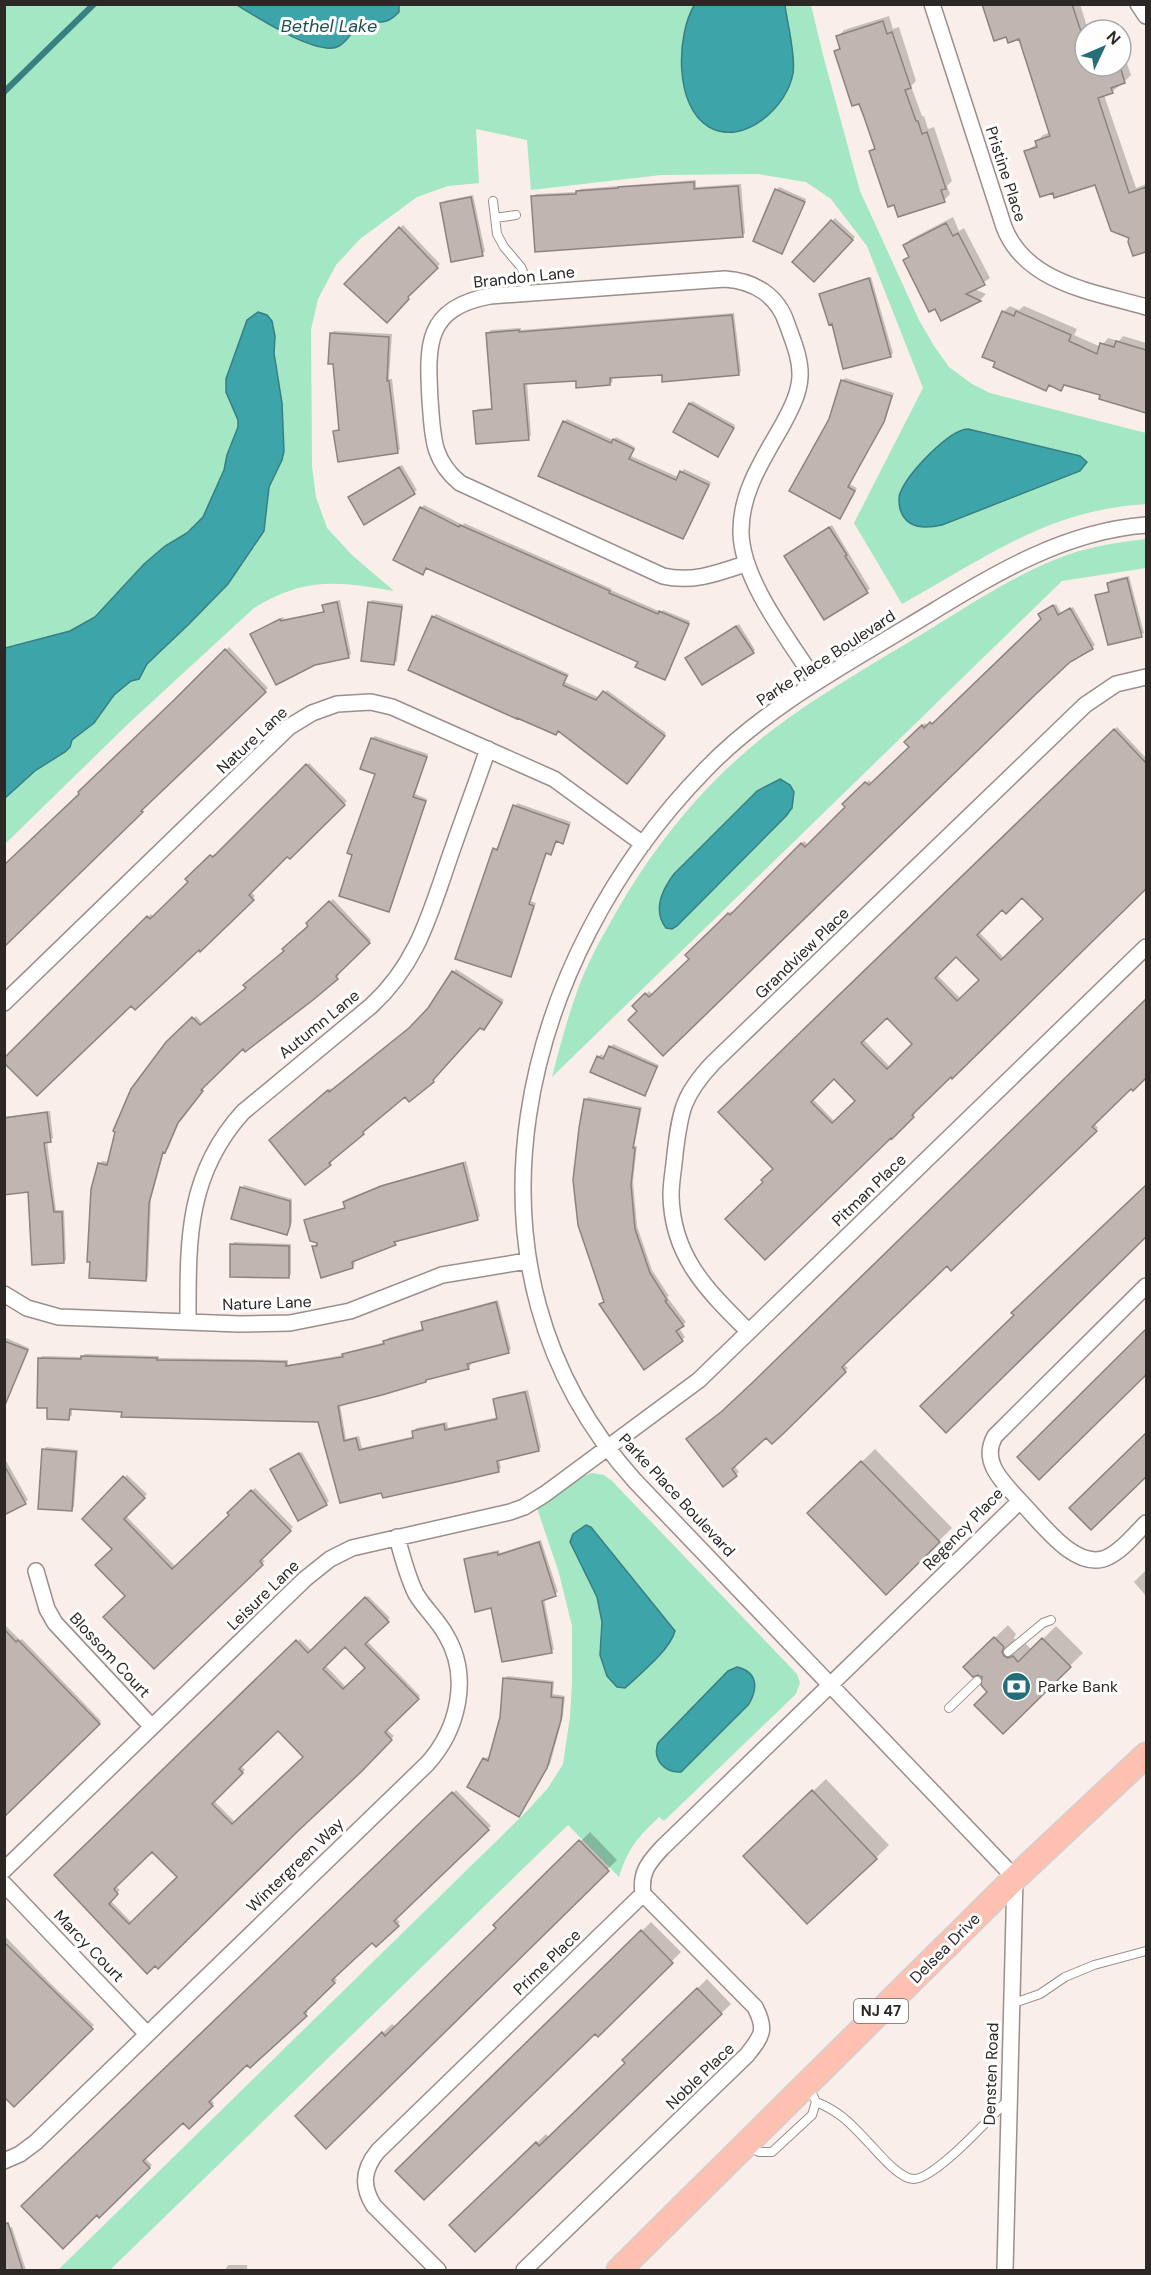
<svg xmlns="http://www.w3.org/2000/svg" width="1151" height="2275" viewBox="0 0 1151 2275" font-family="'DM Sans',sans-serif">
<rect width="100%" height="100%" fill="#f9eee9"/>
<path fill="#a3e7c5" d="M5 5H811L823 55 860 191 919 320 934 346 949 367 972 384 990 393 1146 433V504C1047 510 985 558 902 604L854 523 923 388 867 246 831 199 806 182 758 174 661 175 531 190 527 140 476 129 479 183 448 186 417 197 360 239 336 265 318 299 311 330 312 466 316 497 327 528 353 556 394 591C337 581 305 577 254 608L129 723 5 844Z
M1146 539V568L1062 581 552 1077C560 1046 568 1016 579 986 587 965 598 944 609 925 650 850 703 783 771 731 817 696 869 666 919 636 966 607 1015 574 1067 555 1092 546 1120 542 1146 539Z
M592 1473 604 1475 612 1481 797 1674 800 1683 796 1694 664 1821 659 1817C638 1837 628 1848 619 1877L568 1825 110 2270H58L527 1811 548 1788 563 1764 570 1717 572 1683V1626L559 1573 537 1508 580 1478Z"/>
<path fill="#3da4aa" stroke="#387f82" stroke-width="1.5" d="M695 4 785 5C787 22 796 56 793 73 788 106 744 147 709 127 674 107 676 34 695 4Z
M399 5V12C385 27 379 20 362 22 352 29 349 41 339 46 319 58 255 16 237 5Z
M258 312 267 315 272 321 275 336 274 353 282 403 284 451 282 460 269 487 264 531 228 584 189 624 147 664 139 679 131 681 114 695 94 723 72 740 70 747 65 752 36 770 5 798V648L70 631 95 617 144 564 165 546 187 533 203 517 224 470 227 455 238 427V420L226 392V379L247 320Z
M968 429 1080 456 1087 462 1080 471 942 525C925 529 906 529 900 509 899 504 898 496 901 491 909 473 948 430 968 429Z
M780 779 790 785 794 792 792 808 786 816 677 926 672 929 666 928C652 910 662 890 674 874L757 791Z
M586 1525 591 1527 675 1631C670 1650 640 1674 625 1688L617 1687 607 1676 600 1655 602 1622 597 1597 570 1542 573 1534Z
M737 1667C758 1672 758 1688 749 1704L681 1772C665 1773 652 1760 658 1743L728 1671Z"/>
<path fill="#0003" fill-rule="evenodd" d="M983 4H1080L1088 30H1085V66H1121V46L1131 75 1124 82 1118 84 1119 86 1112 92 1104 95 1136 188 1146 184V250L1134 255 1131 237 1096 183 1026 151 1037 144V141L1043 135 1051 132 1020 37 1007 35Z
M889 16 893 29 899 27 916 81 911 86 922 116H924L928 129 934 127 952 181 947 186 950 194 944 200 871 151 876 146 866 116 836 51 841 46 838 37 844 30Z
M696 180V187L741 184 745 233 742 235 533 197 536 194 577 192 580 189Z
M779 187 806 199 782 252 777 190Z
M473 195 485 251 482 254 441 204 444 201Z
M953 217 959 231 964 228 990 278 974 289 986 294 980 300 942 319 905 261 910 256 904 245 911 239Z
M835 218 855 237 814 280 794 262Z
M403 225 440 264 409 294 410 295 387 321 346 284Z
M871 277 893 353 891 356 844 367 833 322 821 295 823 292Z
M1010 306 1019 310 1024 306 1077 329 1074 335 1101 347 1108 338 1119 341 1123 336 1146 343V411L1101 398 1102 394 1066 384 1061 389 1051 384 1046 389 1003 312Z
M734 313 741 371 739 374H663L612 377 613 381 610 384 577 379 527 383 531 435 528 438 475 412 477 409 494 408 488 333 491 330 521 328V330Z
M334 331 392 334 389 379H392L400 449 397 452 335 431 340 428 332 333Z
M845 378 894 393 886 418 849 484 857 488 840 517 831 420 843 380Z
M692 401 735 425 721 452 690 404Z
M567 419 613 440 616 437 635 447 631 456 678 477 684 469 711 482 686 535 683 537 564 422Z
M402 465 417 490 365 523 352 495Z
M424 505 463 525 464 523 612 589 611 590 661 612 663 610 690 621 668 676 665 678 640 661 427 567 422 573 421 508Z
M832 525 870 589 824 618 789 553Z
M1129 576 1144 633 1141 635 1097 596 1110 590 1109 583 1111 580Z
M340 600 351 654 349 656 315 664 252 634 283 617 284 619 325 611 324 606 327 603Z
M372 600 403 604 397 661 394 664 369 603Z
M1056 604 1061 613 1073 607 1095 645 1092 648 1070 661 639 1011 634 1006 649 991 653 995 691 959 687 955 731 911 733 913 804 841 808 845 848 807 847 802 869 780 872 784 911 747 906 742 925 723 928 726 934 721 936 723 1043 619V611Z
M436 614 569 674 565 682 600 698 607 690 666 733 630 780 559 730 556 733 433 617Z
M739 624 755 650 753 652 689 656Z
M229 647 268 688 143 807 144 809 4 944 177 700Z
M1117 727 1146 758V775L1136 785 1146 796V888L952 1076 951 1075 913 1112 915 1114 913 1116 765 1182 775 1169 721 1112ZM1022 896 1045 919 1004 958 978 931 1003 908ZM956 955 981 980 961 999 936 974ZM887 1016 915 1044 890 1067 863 1039ZM834 1077 857 1101 835 1122 812 1098Z
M375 736 428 754 415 794 427 799 391 908 388 911 372 738Z
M309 763 347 801 290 857 288 855 250 891 255 896 201 950 199 948 131 1004 4 1060 151 914 154 917 190 882V877L214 854 216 856Z
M517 803 571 822 565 839 562 842 557 840 553 850 550 853 547 852 530 901 536 903 513 973 511 976 495 849 500 847Z
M333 899 371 940 337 973 339 975 312 999 243 1047 202 1086 204 1088 180 1119 168 1149 164 1151 151 1199 148 1277 146 1280 100 1163 102 1161 109 1162 168 1043 196 1016 203 1024 247 987 310 926 308 923Z
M456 969 504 1000 487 1026 484 1029 480 1026 434 1076 436 1078 433 1081 405 1095 331 1159 332 1161 330 1164 305 1183 271 1140 331 1088 332 1090 413 1027 429 1009Z
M1146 1002V1076L1133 1088 1132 1086 1094 1123 1098 1128 951 1268 947 1264 843 1364 848 1368 772 1442 766 1436 734 1465 739 1472 723 1485 726 1409Z
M613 1044 659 1065 645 1094 598 1057 601 1054 606 1057Z
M588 1097 642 1107 634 1146H637L633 1181 637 1226 652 1270 669 1296 667 1297 686 1322 679 1328 685 1337 682 1340 605 1301 586 1099Z
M50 1111 53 1138 47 1141 56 1210H64L66 1259 64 1262 30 1190 4 1193V1117Z
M466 1161 480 1216 477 1219 397 1241 354 1260 355 1264 353 1267 313 1247 318 1242 306 1221 308 1218 347 1207 345 1202 347 1199 385 1184Z
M244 1185 292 1199V1222L287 1233 242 1188Z
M1146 1185V1235L946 1430 1016 1315 1013 1313Z
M234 1242 291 1244V1274L288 1277 232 1245Z
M498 1300 511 1349 508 1352 470 1362 471 1365 468 1368 340 1404 346 1439 359 1436 362 1448 415 1436 414 1431 416 1428 447 1422 448 1428 498 1417 494 1400 497 1397 528 1390 541 1447 539 1450 499 1459 501 1468 498 1470 382 1492 319 1421 72 1408V1415L69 1418 40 1358 42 1356 82 1357 85 1354 159 1356V1358L288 1360V1365L343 1355 347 1352 385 1342 388 1338 424 1328 423 1322 425 1320Z
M1146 1331V1374L1039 1477 1019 1457Z
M4 1337 29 1348 4 1405Z
M1146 1435V1474L1091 1528 1072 1508Z
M46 1447 78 1450 74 1507 72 1509 44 1450Z
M875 1449 952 1528 886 1593 809 1513Z
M302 1452 329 1501 326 1504 272 1469Z
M4 1457 28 1500 4 1514Z
M127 1475 147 1494 126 1516 176 1567 231 1515 230 1513 255 1488 293 1527 261 1558 265 1561 154 1667 127 1596 114 1548 84 1519Z
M541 1540 558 1592 544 1598 554 1649 551 1652 493 1607 465 1560 468 1557 499 1550 500 1553Z
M1146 1570V1596L1134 1582Z
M368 1596 390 1618 367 1641 420 1696 386 1729 394 1736 158 1967 56 1875 300 1639 312 1651ZM345 1645 367 1668 347 1688 325 1665ZM278 1729 305 1757 236 1823 213 1800 245 1770 240 1765ZM153 1850 179 1877 132 1923 110 1900 120 1890 115 1886Z
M4 1624 20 1640 22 1639 101 1721 4 1815Z
M1008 1625 1016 1634 1014 1638 1017 1643 1022 1646 1026 1644 1032 1650 1056 1626 1083 1653 1003 1732 982 1675H973L965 1667Z
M507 1676 554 1681 553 1694 565 1696 563 1716 550 1764 519 1815 484 1759 487 1757 490 1758 501 1717 505 1679Z
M826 1779 889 1845 876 1858 758 1843Z
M456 1790 491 1826 395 1917 400 1922 376 1945 372 1941 334 1977 337 1980 306 2010 308 2012 306 2015 247 2063 210 2099 214 2103 189 2127 183 2121 145 2158 152 2165 99 2216 97 2213 24 2206Z
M590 1832 617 1860 512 1962 297 2116 392 2024 396 2027 498 1927 495 1925Z
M651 1922 681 1952 598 2035 595 2032 398 2171Z
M4 1935 49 1982 94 2025 38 2080 4 2025Z
M707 1979 731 2004 475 2250 451 2225 546 2134 549 2137 627 2063 624 2060Z
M12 2227 26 2270H4V2230Z
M228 2265H247V2270H225Z"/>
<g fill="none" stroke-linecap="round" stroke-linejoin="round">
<path stroke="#387f82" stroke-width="6" d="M4 92 94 4"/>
</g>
<path fill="#c0b5b1" stroke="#8d837e" stroke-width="1.5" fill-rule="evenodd" d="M982 4H1072L1085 44V66H1120L1125 83 1111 88 1113 93 1098 98 1129 193 1146 187V252L1133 256 1128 242 1129 238 1111 231 1095 185 1054 198 1053 193 1040 197 1024 151 1037 147 1035 141 1050 136 1019 39 1008 43 1006 37 994 41Z
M883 21 887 34 892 32 911 88 905 90 916 121H918L922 134 927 132 946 189 941 190 945 202 898 217 894 205 888 207 869 151 875 149 864 117 859 104 852 106 834 51 840 49 836 36Z
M694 182V189L738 186 743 237 535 252 531 196 576 194V191L618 188V187Z
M775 189 805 202 782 254 753 241Z
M471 197 483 256 451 262 440 203Z
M831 220 853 240 814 282 792 262Z
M946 223 953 236 958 233 985 285 966 294 981 301 941 321 935 309 929 312 903 260 909 257 903 245Z
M399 227 438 268 408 297 409 299 387 323 344 284Z
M869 278 891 357 843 369 832 324 829 325 819 294Z
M1002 311 1014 316 1016 311 1071 335 1069 341 1097 354 1100 343 1114 347 1116 341 1146 350V413L1099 399 1100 395 1064 385 1061 391 1049 385 1046 391 993 367 995 362 982 357Z
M732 315 739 375 662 382V375L610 378V385L576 388V381L524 384 529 440 476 444 473 411 492 409 486 333 519 330V332Z
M330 333 389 337 387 381H389L398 453 338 462 333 431 339 430 333 364H328Z
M841 380 892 396 884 422 848 487 855 491 840 519 789 491 829 419Z
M689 403 734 428 718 457 673 432Z
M563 421 611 443 613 439 634 449 629 459 676 480 680 471 709 485 683 539 538 476Z
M399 467 415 494 364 525 348 497Z
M420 507 459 527 460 525 610 591 609 593 658 614 659 611 689 624 665 680 635 667 638 662 426 568 423 575 393 560Z
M829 527 847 555 845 556 868 593 824 620 784 556Z
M1127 578 1142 637 1108 645 1095 595 1109 592 1107 583Z
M337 602 349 658 315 665 276 685 250 634 280 619 281 621 324 612 322 605Z
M368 602 402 607 394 665 361 661Z
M1053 605 1058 615 1070 608 1093 649 1070 662 1036 694 663 1056 628 1020 637 1011 632 1006 645 993 649 997 689 959 685 955 716 925 728 913 730 915 801 843 805 847 845 807 842 804 865 782 869 785 909 747 904 742 922 725 924 728 930 722 932 724 1041 619 1038 614Z
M432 616 567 676 563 685 596 700 603 691 665 736 627 784 558 731 556 735 517 718V719L408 670Z
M736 626 754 653 702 685 685 658Z
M225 649 266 692 141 811 143 812 4 947V865L79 794 78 792 173 701Z
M1114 729 1146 763V889L952 1079 951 1077 912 1115 914 1117 892 1139 891 1138 765 1260 725 1219 763 1182 761 1180 773 1169 718 1112ZM1022 898 1043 919 1001 960 977 935 1002 910 1006 914ZM956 957 979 980 957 1001 935 978ZM887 1018 912 1044 887 1069 861 1043ZM834 1079 855 1101 832 1123 811 1102Z
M371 738 427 757 413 797 426 801 389 912 339 896 352 855 347 853 375 774 360 769Z
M306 764 345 805 290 859 287 857 249 895 254 900 200 952 199 950 135 1010 131 1006 37 1096 4 1063V1058L147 916 150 919 188 882 185 879 210 855 213 857Z
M513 805 569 825 563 844 556 841 551 855 546 853 529 904 534 906 511 977 455 959 493 848 497 850Z
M329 901 370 943 336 976 338 979 313 1000 245 1052 243 1049 201 1090 203 1091 178 1123 165 1153 163 1152 149 1203 146 1281 89 1278 90 1262H87L91 1189 98 1163 107 1165 115 1132 113 1131 131 1089 166 1042 192 1017 200 1025 246 988 243 985 284 951 282 949 308 926 306 923Z
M452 971 502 1003 484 1030 480 1028 433 1080 434 1082 409 1102 405 1097 363 1132 364 1134 329 1163 331 1165 305 1185 269 1140 328 1090 329 1092 409 1028 428 1008Z
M1146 999V1078L1133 1091 1131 1089 1092 1127 1097 1131 1022 1203 951 1271 947 1266 842 1367 846 1372 784 1433 772 1444 766 1438 732 1469 737 1476 723 1487 686 1439 721 1412 752 1383Z
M609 1046 657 1067 645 1096 590 1072 597 1056 603 1059Z
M584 1099 640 1109 633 1148H635L631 1185 635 1229 650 1273 667 1300 665 1301 684 1326 676 1331 683 1341 644 1370 599 1304 604 1302 578 1225 573 1180 579 1128Z
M47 1112 51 1142 44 1143 54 1212H62L64 1263 32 1265 28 1192 4 1195V1118Z
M463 1163 478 1220 394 1242 396 1245 352 1262 353 1268 321 1278 312 1246H317V1243L310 1241 304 1220 345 1208 343 1202 381 1186Z
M1146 1185V1237L946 1433 920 1406 1014 1315 1011 1313Z
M240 1187 290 1201V1226L287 1235 231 1219Z
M230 1244 289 1246V1278L230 1277Z
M496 1302 509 1353 467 1364 469 1369 426 1380V1382L382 1395 338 1406 344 1441 356 1438 359 1450 413 1438 412 1431 444 1424 445 1430 497 1419 493 1399 525 1392 539 1451 497 1461 499 1472 456 1482 383 1498 381 1493 340 1503 318 1422 121 1417 122 1412 70 1409 69 1420 47 1419V1408H37L38 1358 81 1359V1356L157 1358V1360L255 1361 286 1362V1366L343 1357 342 1354 384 1344 383 1341 423 1330 421 1322Z
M1146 1329V1375L1039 1480 1017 1457Z
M4 1341 28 1350 5 1405H4Z
M1146 1433V1477L1091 1530 1069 1508Z
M42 1449 76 1452 72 1511 38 1509Z
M299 1453 327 1505 298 1521 270 1469Z
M861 1461 940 1542 886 1595 807 1513Z
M4 1465 26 1504 4 1515Z
M123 1476 145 1498 124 1519 172 1569 229 1515 227 1513 251 1490 291 1531 260 1561 263 1565 154 1669 103 1617 125 1596 95 1565 112 1549 82 1519Z
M539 1542 556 1596 542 1601 552 1653 502 1662 491 1608 475 1612 464 1559 497 1552 498 1555Z
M365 1597 389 1622 365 1644 419 1699 385 1732 392 1740 361 1772 298 1831 158 1969 155 1966 147 1974 54 1875 296 1640 308 1653ZM345 1647 365 1668 343 1689 323 1669ZM278 1731 303 1757 232 1824 212 1804 243 1773 239 1769ZM152 1852 177 1877 129 1924 109 1904 118 1894 114 1889Z
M4 1629 16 1642 18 1640 100 1724 4 1817Z
M994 1637 1004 1647 1002 1652 1004 1656 1008 1658 1013 1656 1018 1662 1042 1638 1071 1667 1003 1734 974 1705 987 1692 981 1685 982 1677 978 1675 973 1677 963 1667Z
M503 1678 552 1683 551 1697 563 1698 561 1720 547 1768 519 1817 467 1787 483 1758 488 1761 500 1717Z
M812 1790 877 1859 807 1924 743 1856Z
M452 1792 489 1830 394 1921 399 1926 376 1947 372 1943 332 1980 335 1983 304 2013 307 2016 250 2068 247 2065 209 2102 213 2106 189 2129 183 2123 143 2161 150 2168 99 2218 97 2215 63 2249 21 2206Z
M579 1840 609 1871 326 2149 295 2116 382 2032 385 2036 496 1928 493 1925Z
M641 1930 673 1963 598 2037 595 2034 424 2200 395 2171Z
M4 1942 93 2029 14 2107 4 2097Z
M697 1988 722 2014 475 2252 449 2225 536 2142 539 2146 625 2063 622 2060Z
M8 2223 23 2271H4V2224Z"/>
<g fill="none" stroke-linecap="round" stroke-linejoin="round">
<defs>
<path id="lane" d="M493 201 497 234 504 247 521 267 524 274 526 294
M495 218 516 215
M1008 1652 1043 1623 1051 1620
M949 1708 977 1681
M1011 2004 1040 1994 1065 1977 1094 1965 1146 1951
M816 2102C839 2111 850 2123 867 2141 877 2151 898 2178 913 2179 935 2180 990 2117 1008 2100
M747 2146 759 2152H772L812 2115 816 2102 809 2087"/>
<path id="street" d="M932 4 1004 227C1026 284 1095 292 1146 307
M1138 4 1146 16
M745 564C718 573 692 583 663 576L460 483C431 459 433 435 430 400 427 345 425 308 490 296L725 279C755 281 778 296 787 324 793 341 801 359 800 377 799 394 791 409 783 424 764 458 740 492 741 533 742 581 790 641 816 682
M4 1003 289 727 312 713 337 704 371 702 392 707 554 779 643 844
M4 1294 27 1308 59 1317 239 1324 290 1323 350 1311 442 1275 527 1261
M188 1321C188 1242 186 1175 243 1112L371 1006C416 965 429 917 448 862 461 824 475 787 488 749
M748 1331C708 1291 672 1257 671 1195 671 1182 674 1167 675 1154 680 1111 683 1095 713 1063L1085 705 1116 684 1146 677
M1020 1501C1041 1522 1076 1573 1108 1557 1123 1550 1135 1534 1146 1523
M36 1571 47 1609 55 1623 152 1727
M4 1870 305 1579 330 1559 352 1548 510 1512 524 1507 545 1494 699 1380 1146 947
M4 1884 147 2034
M4 2161 20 2154 36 2142 427 1764C458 1730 471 1677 446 1635 438 1620 425 1609 416 1594 407 1576 402 1556 397 1537
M438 2270 374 2206C361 2186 363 2169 378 2151L643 1894C640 1873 648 1863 662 1848L1020 1501C1003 1482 980 1462 995 1436L1146 1286
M524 2270 747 2055C762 2036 767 2030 755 2007L643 1894
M1005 2270 1015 1878 635 1481C442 1267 520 959 706 769 764 709 838 669 909 626 984 581 1056 532 1146 525"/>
<path id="primary" d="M619 2270 1015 1878 1146 1755"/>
</defs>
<use href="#lane" stroke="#9a8f8b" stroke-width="10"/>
<use href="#street" stroke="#9a8f8b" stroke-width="18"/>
<use href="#primary" stroke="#d1d0cf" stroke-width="27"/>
<use href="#lane" stroke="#fff" stroke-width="8"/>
<use href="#street" stroke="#fff" stroke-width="15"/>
<use href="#primary" stroke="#fec0b1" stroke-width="24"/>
</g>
<defs>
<symbol id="bank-disc" viewBox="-11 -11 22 22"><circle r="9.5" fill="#246e77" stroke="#fefefe"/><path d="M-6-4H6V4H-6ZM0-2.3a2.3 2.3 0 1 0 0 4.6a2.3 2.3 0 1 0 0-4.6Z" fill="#fff"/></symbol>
</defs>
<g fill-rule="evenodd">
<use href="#bank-disc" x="1000" y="1670" width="33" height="33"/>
</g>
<g text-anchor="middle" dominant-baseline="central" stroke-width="6" stroke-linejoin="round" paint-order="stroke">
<rect fill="#fefefe" stroke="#6b6867" stroke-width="1.5" x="854" y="1999" width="54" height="24" rx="4.5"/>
<g font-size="15" font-weight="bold" fill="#2c2826">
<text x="881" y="2011">NJ 47</text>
</g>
<g font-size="16" fill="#2c2826" stroke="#fefefe">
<text transform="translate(1006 174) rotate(72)">Pristine Place</text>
<text transform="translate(524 277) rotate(-6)">Brandon Lane</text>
<text transform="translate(826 658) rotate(-33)">Parke Place Boulevard</text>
<text transform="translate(252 740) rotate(-43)">Nature Lane</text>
<text transform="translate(802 953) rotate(-44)">Grandview Place</text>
<text transform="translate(319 1024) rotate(-39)">Autumn Lane</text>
<text transform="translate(869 1190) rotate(-44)">Pitman Place</text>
<text transform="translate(267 1303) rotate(-2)">Nature Lane</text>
<text transform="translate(677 1495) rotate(47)">Parke Place Boulevard</text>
<text transform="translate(963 1529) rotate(-46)">Regency Place</text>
<text transform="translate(263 1595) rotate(-44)">Leisure Lane</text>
<text transform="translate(110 1655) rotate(47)">Blossom Court</text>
<text transform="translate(295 1865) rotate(-44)">Wintergreen Way</text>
<text transform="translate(89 1946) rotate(46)">Marcy Court</text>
<text transform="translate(945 1948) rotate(-45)">Delsea Drive</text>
<text transform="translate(547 1962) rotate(-44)">Prime Place</text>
<text transform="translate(991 2074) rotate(-88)">Densten Road</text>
<text transform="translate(700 2076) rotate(-44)">Noble Place</text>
</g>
<g font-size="16" fill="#2c2826" stroke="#fefefe" text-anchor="start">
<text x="1038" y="1686">Parke Bank</text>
</g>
<g font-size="18" font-style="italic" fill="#204e50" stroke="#fefefe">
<text x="329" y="26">Bethel Lake</text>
</g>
</g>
<rect width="1151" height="2275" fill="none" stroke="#2c2826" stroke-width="12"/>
<g transform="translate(1103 48) rotate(46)"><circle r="28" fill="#fefefe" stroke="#aaa8a8" stroke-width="1.5"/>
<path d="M0-4.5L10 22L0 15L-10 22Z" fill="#246e77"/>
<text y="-9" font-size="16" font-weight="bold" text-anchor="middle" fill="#2c2826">N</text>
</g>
</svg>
